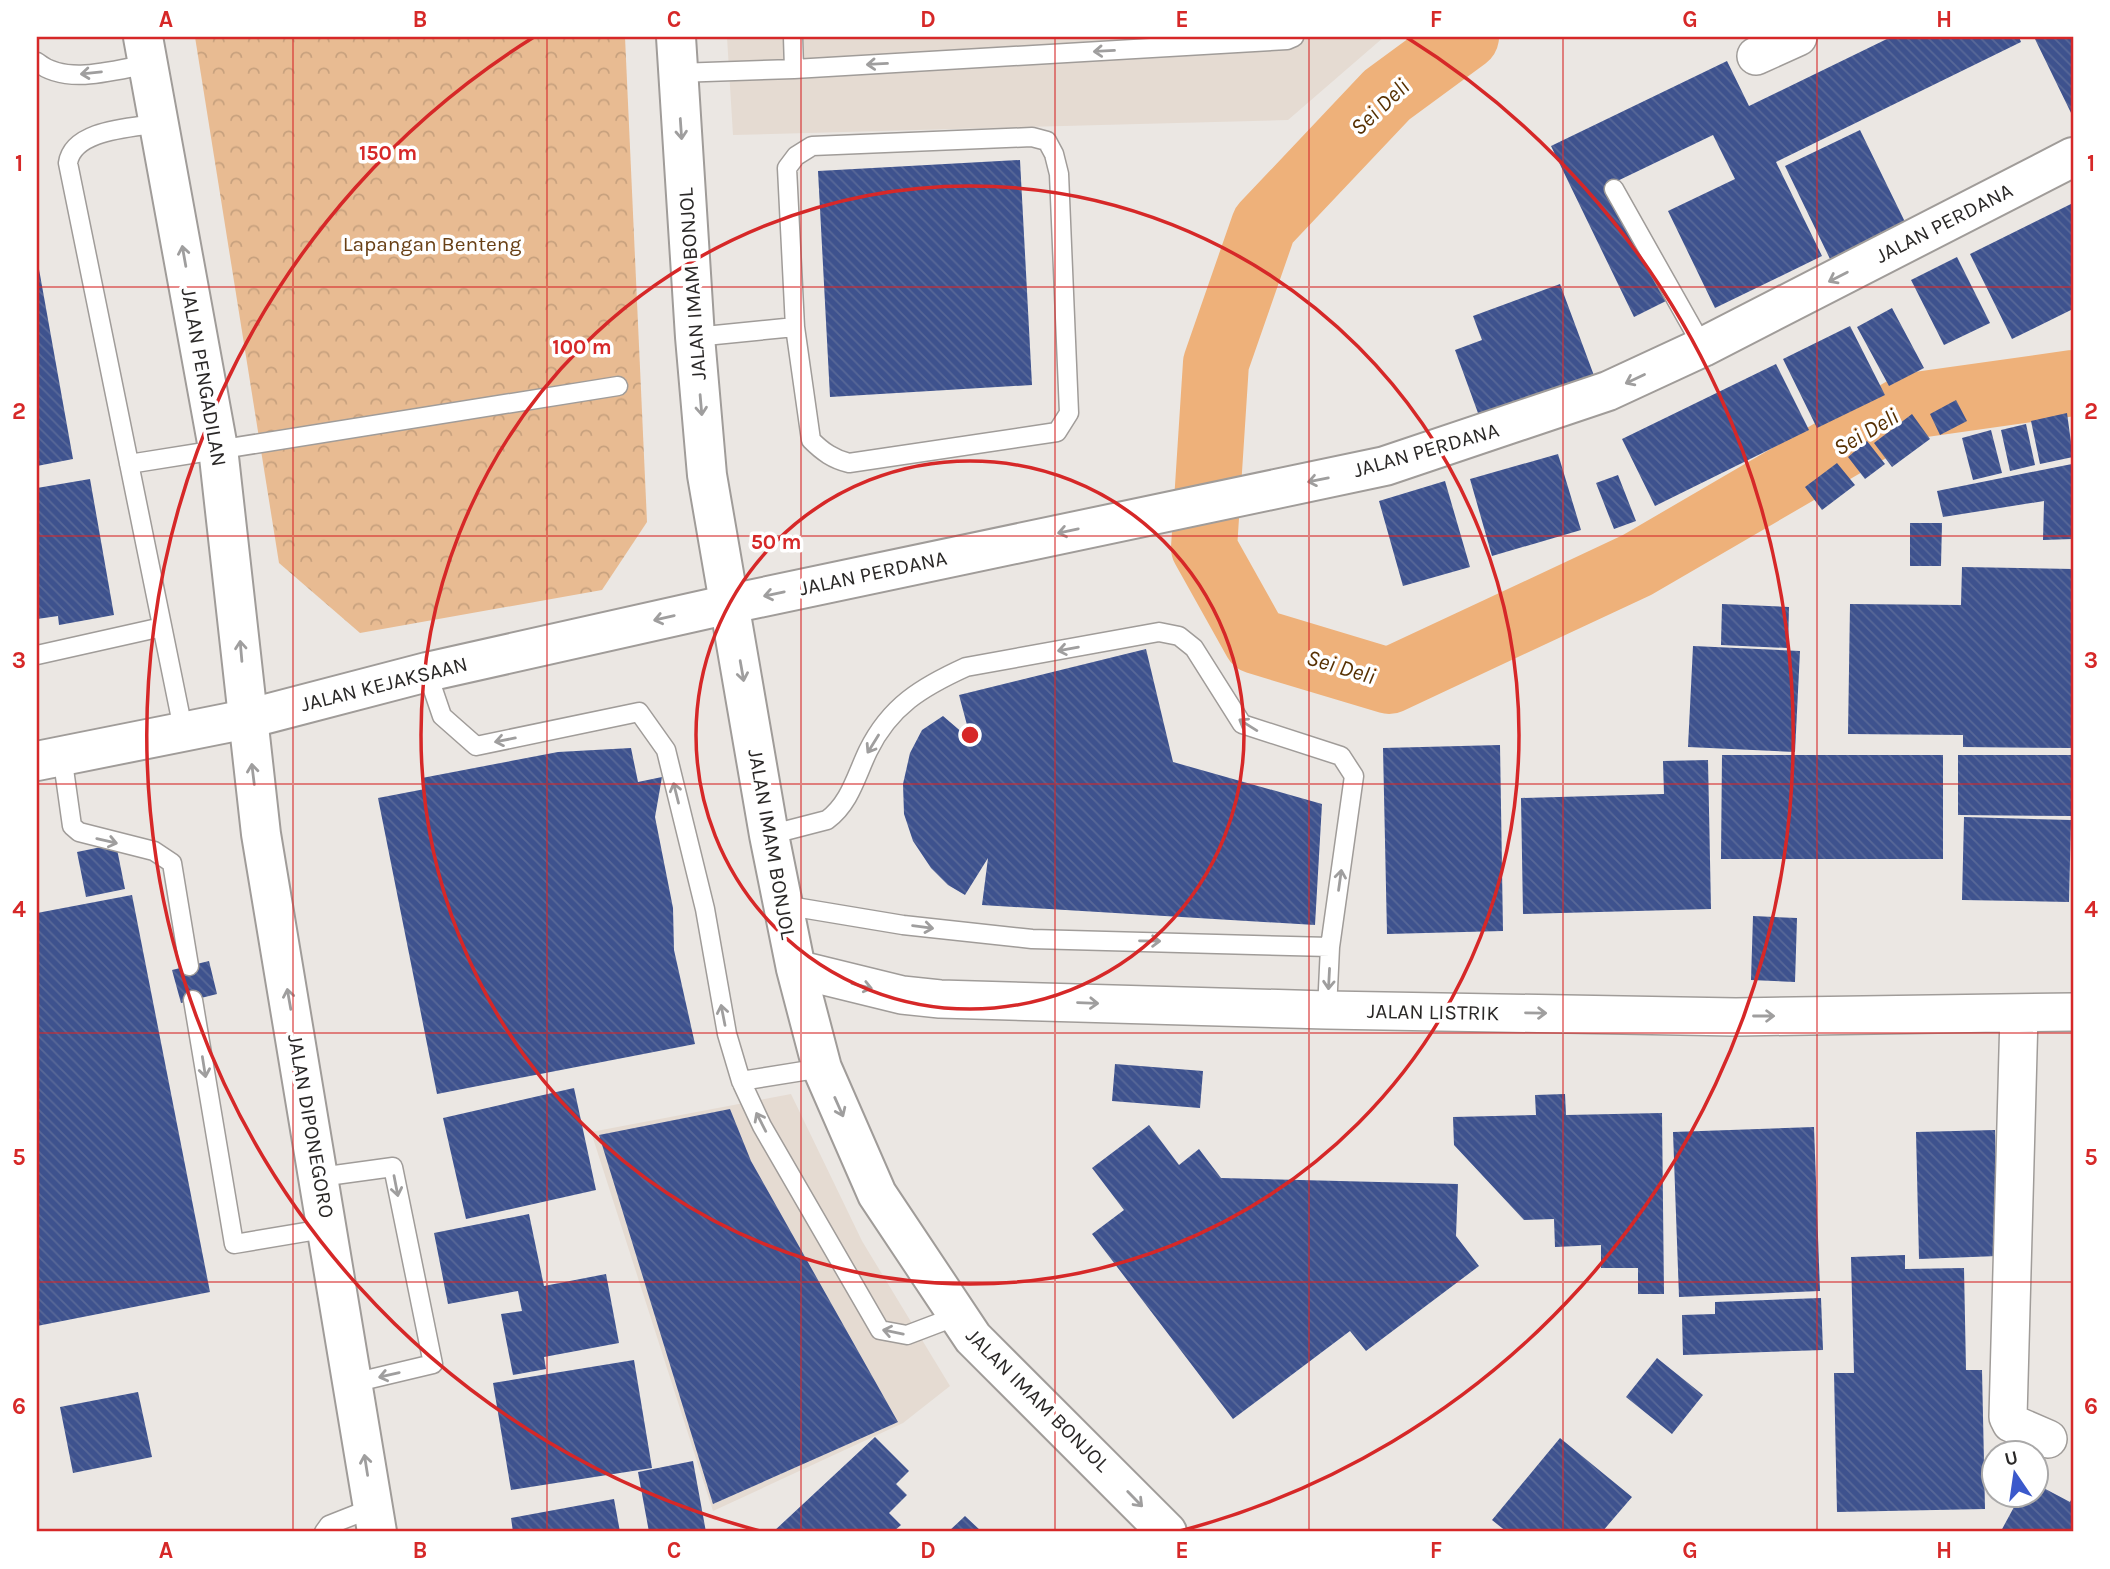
<svg xmlns="http://www.w3.org/2000/svg" width="2110" height="1569" viewBox="0 0 2110 1569" font-family="Karla,sans-serif">
<defs>
<pattern id="park-crowns" width="20" height="18" patternUnits="userSpaceOnUse" patternTransform="scale(1.75)"><rect width="20" height="18" fill="#e8bb92"/><path d="M2 6a3 3 0 1 1 6 0M12 15a3 3 0 1 1 6 0" fill="none" stroke="#c7a17e"/></pattern>
<pattern id="building-back-hatch" width="6" height="6" patternUnits="userSpaceOnUse" patternTransform="scale(1.75)"><rect width="6" height="6" fill="#3e528e"/><path d="M-1 5l2 2M0 0l6 6M5-1l2 2" fill="none" stroke="#586898"/></pattern>
</defs>
<rect width="100%" height="100%" fill="#ebe7e3"/>
<path fill="#e5dbd2" d="M727 37H1384L1288 120 733 135Z
M791 1094 862 1241 950 1386 903 1423 713 1511 591 1132Z"/>
<path fill="url(#park-crowns)" d="M195 37H625L647 522 602 590 360 633 279 563Z"/>
<g fill="none" stroke-linecap="round" stroke-linejoin="round">
<path stroke="#eeb17a" stroke-width="66" d="M1466 37 1387 95 1264 225 1216 363 1204 548 1256 641 1389 681 1637 565 1910 406 2073 383"/>
</g>
<path fill="url(#building-back-hatch)" d="M1891 37H2019L2021 42 1776 162 1822 256 1715 308 1668 211 1735 179 1713 135 1609 185 1666 301 1634 317 1551 146 1727 61 1749 106Z
M2034 37H2073V117Z
M1860 130 1906 224 1831 261 1785 166Z
M1020 160 1032 385 830 397 818 171Z
M2073 203V309L2012 339 1970 254Z
M1957 257 1990 323 1944 345 1911 280Z
M37 258 73 459 37 466Z
M1560 284 1596 381 1482 424 1455 350 1482 340 1473 316Z
M1892 308 1924 368 1889 386 1857 327Z
M1850 326 1885 395 1817 428 1783 359Z
M1776 364 1809 430 1655 506 1622 439Z
M1956 400 1967 421 1940 435 1930 414Z
M2067 413 2073 457 2040 464 2031 421Z
M1912 414 1930 439 1892 467 1874 443Z
M2026 424 2035 465 2010 471 2001 430Z
M1991 430 2002 473 1973 480 1962 438Z
M1867 441 1885 464 1865 479 1848 457Z
M1558 454 1581 530 1492 556 1470 479Z
M1837 463 1855 485 1822 510 1805 487Z
M2072 464 2073 539 2043 540 2044 501 1943 517 1937 491Z
M1618 475 1636 521 1614 529 1596 483Z
M90 479 114 615 59 625 58 616 37 619V488Z
M1445 481 1470 567 1403 586 1379 501Z
M1910 523H1942L1941 566H1910Z
M1962 567 2073 569V748L1963 747V735L1848 734 1850 604 1961 605Z
M1722 604 1789 607 1788 648 1721 645Z
M1693 646 1800 651 1795 752 1688 747Z
M1146 649 1173 762 1322 804 1315 925 982 905 988 858 965 895 948 885 931 868 913 841 904 814 903 784 910 753 922 730 943 716 971 740 959 695Z
M1500 745 1503 931 1387 934 1383 748Z
M631 748 638 782 662 777 655 817 673 908 674 950 695 1044 437 1094 378 798 425 789 422 778 558 752Z
M1722 755H1943V859H1721Z
M1958 755H2073V816L1958 815Z
M1708 760 1711 909 1523 914 1521 798 1664 794 1663 761Z
M1964 817 2071 820 2069 902 1962 900Z
M116 844 125 889 86 897 77 852Z
M132 895 210 1292 37 1326V913Z
M1753 916 1797 918 1795 982 1751 980Z
M209 961 217 994 181 1003 172 970Z
M1115 1064 1203 1071 1200 1108 1112 1101Z
M574 1088 596 1190 466 1219 443 1118Z
M1565 1094 1566 1115 1662 1113 1664 1294H1638V1268H1601V1245L1555 1247 1554 1219 1524 1220 1454 1145 1453 1117 1536 1115 1535 1095Z
M730 1109 751 1161 898 1422 713 1504 599 1135Z
M1149 1125 1179 1165 1199 1149 1221 1178 1458 1184 1456 1236 1479 1266 1366 1351 1350 1331 1233 1419 1092 1234 1124 1210 1092 1168Z
M1814 1127 1820 1291 1679 1297 1673 1132Z
M1995 1130 1998 1256 1919 1259 1916 1132Z
M529 1214 544 1286 606 1274 619 1343 544 1357 546 1369 513 1375 501 1314 522 1311 518 1291 448 1304 434 1233Z
M1905 1255V1269L1964 1268 1966 1370H1982L1985 1509 1837 1512 1834 1373H1854L1851 1257Z
M1821 1298 1823 1350 1683 1355 1682 1315 1715 1314V1302Z
M1657 1358 1703 1395 1672 1434 1626 1397Z
M634 1360 652 1468 511 1490 493 1383Z
M138 1392 152 1457 73 1473 60 1407Z
M875 1437 909 1471 896 1484 907 1495 889 1513 901 1525 893 1532H773Z
M1560 1438 1632 1497 1602 1532H1507L1492 1520Z
M693 1461 706 1532H649L638 1472Z
M2036 1484 2070 1502 2073 1496V1532L2001 1531 2020 1496H2036Z
M614 1499 620 1532H513L511 1518Z
M965 1516 982 1532H948Z"/>
<g fill="none" stroke-linecap="round" stroke-linejoin="round">
<defs>
<path id="lane" d="M793 37 794 69
M37 62C66 86 114 70 149 64
M677 73 794 69 1287 40 1294 37
M160 123C132 128 73 129 68 163L183 729
M1032 137 1047 141 1054 154 1059 174 1069 413 1057 432 849 463C833 459 823 452 811 440L795 327 787 168 796 156 812 146Z
M1614 189 1703 347
M695 337 795 327
M129 464 618 386
M37 655 162 627
M427 672 442 716 476 746 639 712 666 750 705 909 727 1034 741 1081 762 1126 880 1330 907 1335 957 1316
M62 755 72 826 79 832 154 851 172 863 189 966
M769 835 827 820C850 803 856 776 868 751 890 706 922 687 966 667L1159 632 1179 636 1194 648 1242 724 1341 756 1354 776 1330 947 1327 1010
M783 905 903 925 1032 939 1330 947
M193 1000 234 1244 329 1228
M741 1081 822 1068
M320 1177 393 1167 433 1364 353 1383
M324 1532 329 1525 372 1508"/>
<path id="street" d="M1756 56 1798 37
M796 969 902 995 940 999 1327 1010 1736 1017 2073 1012
M2019 1015 2008 1417 2011 1423 2048 1439"/>
<path id="secondary" d="M37 761 247 719 427 672 730 604 1385 466 1608 391 1703 347 2073 157"/>
<path id="primary" d="M143 37 218 448 261 834 377 1532
M676 37 695 337 707 475 769 835 796 969 822 1068 877 1194 973 1338 1167 1532"/>
</defs>
<use href="#lane" stroke="#a09c99" stroke-width="21"/>
<use href="#street" stroke="#a09c99" stroke-width="40"/>
<use href="#secondary" stroke="#a09c99" stroke-width="42"/>
<use href="#primary" stroke="#a09c99" stroke-width="42"/>
<use href="#lane" stroke="#fff" stroke-width="18"/>
<use href="#street" stroke="#fff" stroke-width="37"/>
<use href="#secondary" stroke="#fff" stroke-width="38"/>
<use href="#primary" stroke="#fff" stroke-width="38"/>
</g>
<defs><path id="oneway-shaft" d="M-6 0H5M1.5-3L5.5 0L1.5 3" fill="none" stroke-width="1.6" stroke-linecap="round" stroke-linejoin="round" transform="scale(1.75)"/></defs>
<g stroke="#9f9e9e">
<use href="#oneway-shaft" transform="translate(1104 51) rotate(177)"/>
<use href="#oneway-shaft" transform="translate(877 64) rotate(177)"/>
<use href="#oneway-shaft" transform="translate(91 73) rotate(174)"/>
<use href="#oneway-shaft" transform="translate(681 129) rotate(86)"/>
<use href="#oneway-shaft" transform="translate(184 256) rotate(-100)"/>
<use href="#oneway-shaft" transform="translate(1838 277) rotate(153)"/>
<use href="#oneway-shaft" transform="translate(1635 379) rotate(155)"/>
<use href="#oneway-shaft" transform="translate(701 405) rotate(85)"/>
<use href="#oneway-shaft" transform="translate(1318 480) rotate(169)"/>
<use href="#oneway-shaft" transform="translate(1068 531) rotate(168)"/>
<use href="#oneway-shaft" transform="translate(774 594) rotate(168)"/>
<use href="#oneway-shaft" transform="translate(664 618) rotate(167)"/>
<use href="#oneway-shaft" transform="translate(1068 649) rotate(170)"/>
<use href="#oneway-shaft" transform="translate(241 651) rotate(-95)"/>
<use href="#oneway-shaft" transform="translate(742 671) rotate(80)"/>
<use href="#oneway-shaft" transform="translate(1248 725) rotate(-148)"/>
<use href="#oneway-shaft" transform="translate(505 740) rotate(169)"/>
<use href="#oneway-shaft" transform="translate(873 744) rotate(122)"/>
<use href="#oneway-shaft" transform="translate(253 774) rotate(-97)"/>
<use href="#oneway-shaft" transform="translate(676 793) rotate(-104)"/>
<use href="#oneway-shaft" transform="translate(107 841) rotate(13)"/>
<use href="#oneway-shaft" transform="translate(1340 880) rotate(-82)"/>
<use href="#oneway-shaft" transform="translate(923 927) rotate(7)"/>
<use href="#oneway-shaft" transform="translate(1150 941) rotate(1)"/>
<use href="#oneway-shaft" transform="translate(1329 979) rotate(93)"/>
<use href="#oneway-shaft" transform="translate(862 986) rotate(14)"/>
<use href="#oneway-shaft" transform="translate(289 999) rotate(-100)"/>
<use href="#oneway-shaft" transform="translate(1088 1003) rotate(2)"/>
<use href="#oneway-shaft" transform="translate(1536 1013) rotate(1)"/>
<use href="#oneway-shaft" transform="translate(723 1015) rotate(-101)"/>
<use href="#oneway-shaft" transform="translate(1764 1016)"/>
<use href="#oneway-shaft" transform="translate(204 1067) rotate(81)"/>
<use href="#oneway-shaft" transform="translate(839 1107) rotate(66)"/>
<use href="#oneway-shaft" transform="translate(761 1122) rotate(-117)"/>
<use href="#oneway-shaft" transform="translate(396 1186) rotate(79)"/>
<use href="#oneway-shaft" transform="translate(893 1332) rotate(-168)"/>
<use href="#oneway-shaft" transform="translate(389 1375) rotate(167)"/>
<use href="#oneway-shaft" transform="translate(366 1465) rotate(-99)"/>
<use href="#oneway-shaft" transform="translate(1135 1499) rotate(46)"/>
</g>
<path fill="none" stroke="#d62828" stroke-width="2" stroke-opacity="0.55" d="M293 37V1532M547 37V1532M801 37V1532M1055 37V1532M1309 37V1532M1563 37V1532M1817 37V1532M37 287H2073M37 536H2073M37 784H2073M37 1033H2073M37 1282H2073"/>
<g fill="none" stroke="#d62828" stroke-width="3.5">
<circle cx="970" cy="735" r="274"/>
<circle cx="970" cy="735" r="549"/>
<path d="M764 1532A823 823 0 0 1 534 37M1406 37A823 823 0 0 1 1176 1532"/>
</g>
<g text-anchor="middle" dominant-baseline="central" stroke-width="7" stroke-linejoin="round" paint-order="stroke">
<g font-size="21" fill="#2a2827" stroke="#fff">
<text transform="translate(1944 223) rotate(-27)">JALAN PERDANA</text>
<text transform="translate(692 284) rotate(-94)">JALAN IMAM BONJOL</text>
<text transform="translate(204 377) rotate(80)">JALAN PENGADILAN</text>
<text transform="translate(1426 450) rotate(-16)">JALAN PERDANA</text>
<text transform="translate(873 573) rotate(-12)">JALAN PERDANA</text>
<text transform="translate(384 684) rotate(-14)">JALAN KEJAKSAAN</text>
<text transform="translate(772 844) rotate(80)">JALAN IMAM BONJOL</text>
<text transform="translate(1433 1012) rotate(1)">JALAN LISTRIK</text>
<text transform="translate(311 1126) rotate(80)">JALAN DIPONEGORO</text>
<text transform="translate(1038 1400) rotate(45)">JALAN IMAM BONJOL</text>
</g>
<g font-size="21" fill="#684016" stroke="#fff">
<text x="432" y="244">Lapangan Benteng</text>
</g>
<g font-size="23" font-style="italic" fill="#573103" stroke="#fff">
<text transform="translate(1380 107) rotate(-43)">Sei Deli</text>
<text transform="translate(1866 432) rotate(-30)">Sei Deli</text>
<text transform="translate(1341 667) rotate(17)">Sei Deli</text>
</g>
</g>
<circle cx="970" cy="735" r="10" fill="#d62828" stroke="#fff" stroke-width="3.5"/>
<g font-size="21" text-anchor="middle" font-weight="bold" fill="#d62828" stroke="#fff" stroke-width="7" stroke-linejoin="round" paint-order="stroke">
<text x="388" y="160">150 m</text>
<text x="582" y="354">100 m</text>
<text x="776" y="549">50 m</text>
</g>
<rect width="2110" height="1569" fill="none" stroke="#ffffff" stroke-width="77"/>
<g transform="translate(2015 1474) rotate(347)"><circle r="33" fill="#ffffff" stroke="#aaa9a9" stroke-width="2"/>
<path d="M0-5L12 26L0 18L-12 26Z" fill="#3b59cb"/>
<text y="-10" font-size="19" font-weight="bold" text-anchor="middle" fill="#2a2827">U</text>
</g>
<rect x="38" y="38" width="2034" height="1492" fill="none" stroke="#d62828" stroke-width="2.5"/>
<g font-size="23" text-anchor="middle" font-weight="bold" fill="#d62828">
<text x="166" y="27">A</text>
<text x="420" y="27">B</text>
<text x="674" y="27">C</text>
<text x="928" y="27">D</text>
<text x="1182" y="27">E</text>
<text x="1436" y="27">F</text>
<text x="1690" y="27">G</text>
<text x="1944" y="27">H</text>
<text x="19" y="171">1</text>
<text x="2091" y="171">1</text>
<text x="19" y="419">2</text>
<text x="2091" y="419">2</text>
<text x="19" y="668">3</text>
<text x="2091" y="668">3</text>
<text x="19" y="917">4</text>
<text x="2091" y="917">4</text>
<text x="19" y="1165">5</text>
<text x="2091" y="1165">5</text>
<text x="19" y="1414">6</text>
<text x="2091" y="1414">6</text>
<text x="166" y="1558">A</text>
<text x="420" y="1558">B</text>
<text x="674" y="1558">C</text>
<text x="928" y="1558">D</text>
<text x="1182" y="1558">E</text>
<text x="1436" y="1558">F</text>
<text x="1690" y="1558">G</text>
<text x="1944" y="1558">H</text>
</g>
</svg>
